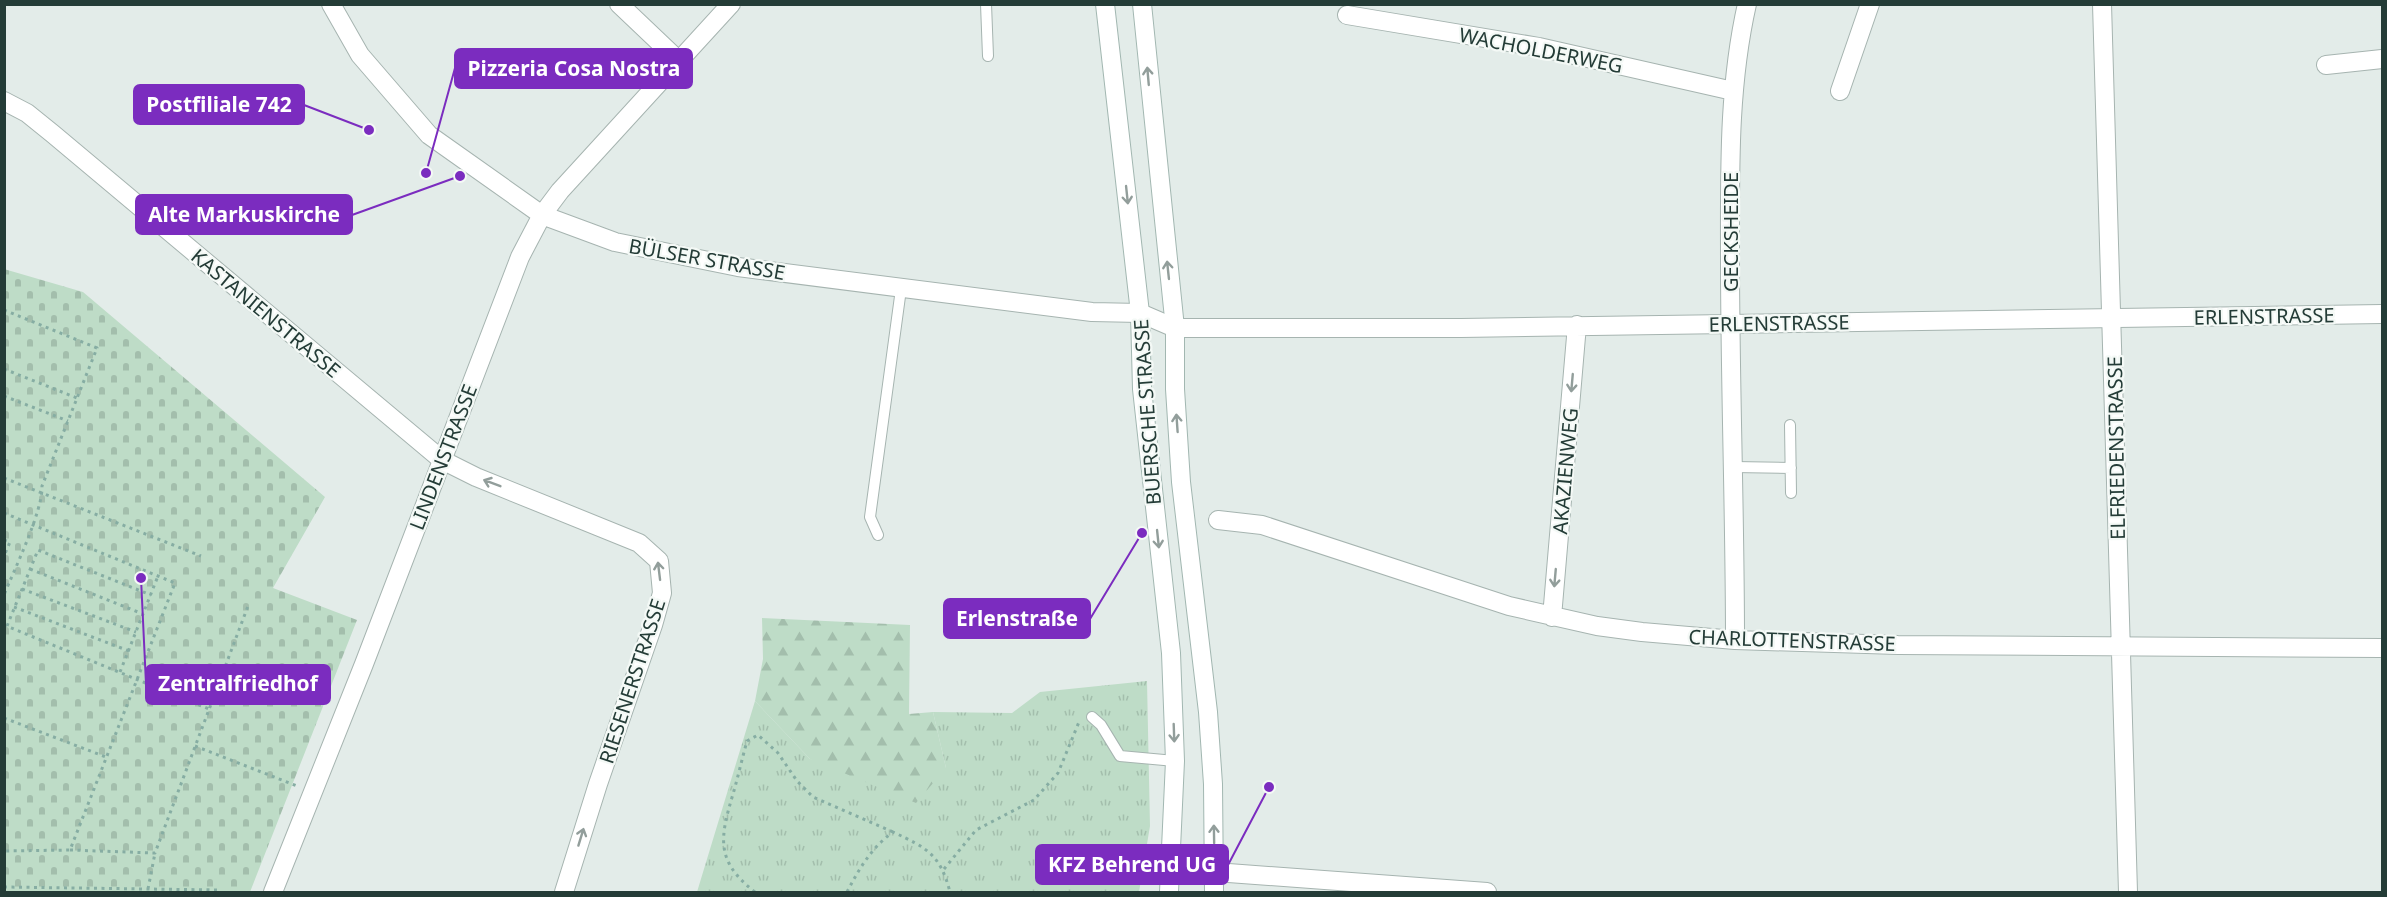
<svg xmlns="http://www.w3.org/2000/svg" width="2387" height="897" viewBox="0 0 2387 897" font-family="'Noto Sans',sans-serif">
<defs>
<pattern id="grass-tufts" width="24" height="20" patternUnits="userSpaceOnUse" patternTransform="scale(1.5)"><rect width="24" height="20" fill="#bedcc7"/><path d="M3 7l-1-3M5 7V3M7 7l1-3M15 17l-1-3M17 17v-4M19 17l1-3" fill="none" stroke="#a3beac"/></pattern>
<pattern id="forest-firs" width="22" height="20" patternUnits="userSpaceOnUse" patternTransform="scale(1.5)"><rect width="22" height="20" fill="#bedcc7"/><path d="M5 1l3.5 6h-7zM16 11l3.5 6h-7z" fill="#a3beac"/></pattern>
<pattern id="cemetery-stones" width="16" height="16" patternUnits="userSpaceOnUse" patternTransform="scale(1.5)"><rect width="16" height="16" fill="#bedcc7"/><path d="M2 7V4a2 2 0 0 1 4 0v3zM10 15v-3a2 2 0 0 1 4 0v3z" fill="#a3beac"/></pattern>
</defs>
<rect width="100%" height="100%" fill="#e3ece9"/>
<path fill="url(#grass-tufts)" d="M1147 681 1150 826 1139 892H697L755 701 810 759 946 768 933 712 1012 713 1040 692Z"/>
<path fill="url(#forest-firs)" d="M762 618 910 625 909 714 933 712 946 768 916 803 810 759 755 701 763 659Z"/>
<path fill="url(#cemetery-stones)" d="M4 269 83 292 325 497 273 588 357 620 250 892H5Z"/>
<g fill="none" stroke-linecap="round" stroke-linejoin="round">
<defs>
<path id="service" d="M986 4 988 56
M1790 425 1791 493
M1734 467 1791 468
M878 535 870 517 901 289
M1092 717 1101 725 1120 756 1175 761"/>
<path id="minor" d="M331 4 360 55 429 135 542 215 615 242 738 267 1092 312 1140 313 1175 328H1461L2382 314
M619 4 679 61
M2102 4 2128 892
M1347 15 1539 47 1733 91
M2326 65 2382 59
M1840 91 1870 4
M4 101 27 113 53 134 442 460 476 477 639 543 659 561 662 593 653 625 598 784 564 892
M1218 520 1262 525 1509 606 1597 626 1642 632 1735 640 1898 645 2382 648
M1552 617 1577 325
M1735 640C1735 513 1730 385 1730 258 1730 172 1728 88 1747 4
M1215 872 1487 892
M273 892 364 664 520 257 542 215 560 191 731 4"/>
<path id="secondary" d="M1105 4 1140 313 1142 389 1171 653 1175 761 1169 892
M1142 4 1175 328V389L1181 482 1208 712 1213 784 1214 892"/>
</defs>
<use href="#service" stroke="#a6b4b0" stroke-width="12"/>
<use href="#minor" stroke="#a6b4b0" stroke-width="20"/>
<use href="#secondary" stroke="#a2b7b1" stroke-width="20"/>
<path stroke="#86ada3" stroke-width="3" stroke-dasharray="3 4.5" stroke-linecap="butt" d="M4 310 97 348 42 486C43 511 14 570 4 595
M4 369 77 398
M4 396 68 421
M4 478 201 556
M4 513 175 583 70 850 4 851
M4 540 10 542 4 556
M30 569 143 614
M22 589 136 632
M14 607 129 651
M4 625 209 709
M7 626 38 550 151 595
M120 672 158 576
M4 718 106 757
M195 746 297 786
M70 850 155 853 248 606
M944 869 976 830 1034 800 1058 773 1079 722
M4 887 219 890 220 892
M148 889 155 853
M755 892C715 861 720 838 733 794 738 777 742 759 747 741L758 735 778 753 797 781 813 797 893 832
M847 892C859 869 871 848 893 832 927 848 940 854 950 892"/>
<use href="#service" stroke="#fff" stroke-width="10"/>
<use href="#minor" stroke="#fff" stroke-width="18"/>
<use href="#secondary" stroke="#fff" stroke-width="18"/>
</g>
<defs><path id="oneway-shaft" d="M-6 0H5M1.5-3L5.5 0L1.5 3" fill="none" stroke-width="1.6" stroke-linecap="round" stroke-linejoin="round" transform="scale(1.5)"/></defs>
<g stroke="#929e9b">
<use href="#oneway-shaft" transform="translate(1148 76) rotate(-95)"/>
<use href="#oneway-shaft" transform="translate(1127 195) rotate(84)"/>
<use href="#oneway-shaft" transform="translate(1168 270) rotate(-96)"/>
<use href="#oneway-shaft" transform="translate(1572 383) rotate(95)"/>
<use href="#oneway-shaft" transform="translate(1177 423) rotate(-94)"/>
<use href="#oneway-shaft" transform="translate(492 483) rotate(-159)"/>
<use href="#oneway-shaft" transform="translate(1158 539) rotate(84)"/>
<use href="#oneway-shaft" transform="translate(659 571) rotate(-97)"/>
<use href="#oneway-shaft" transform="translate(1555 578) rotate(95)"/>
<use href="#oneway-shaft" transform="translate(1174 733) rotate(88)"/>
<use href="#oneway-shaft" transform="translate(1214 834) rotate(-91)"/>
<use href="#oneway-shaft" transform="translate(581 837) rotate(-73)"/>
</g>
<g text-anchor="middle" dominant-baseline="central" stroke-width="4.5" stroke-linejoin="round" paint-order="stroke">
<g font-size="20" fill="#243c37" stroke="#f4f9f6">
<text transform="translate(1541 50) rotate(11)">WACHOLDERWEG</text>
<text transform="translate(1730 232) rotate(-90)">GECKSHEIDE</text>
<text transform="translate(707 259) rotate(10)">BÜLSER STRASSE</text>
<text transform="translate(266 313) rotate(40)">KASTANIENSTRASSE</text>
<text transform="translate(2264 316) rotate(-1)">ERLENSTRASSE</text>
<text transform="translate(1779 323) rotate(-1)">ERLENSTRASSE</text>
<text transform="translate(1147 412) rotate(-94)">BUERSCHE STRASSE</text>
<text transform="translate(2116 448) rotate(-91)">ELFRIEDENSTRASSE</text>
<text transform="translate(443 457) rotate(-69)">LINDENSTRASSE</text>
<text transform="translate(1565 471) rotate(-85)">AKAZIENWEG</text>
<text transform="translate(1792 640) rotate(2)">CHARLOTTENSTRASSE</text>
<text transform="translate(632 681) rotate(-72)">RIESENERSTRASSE</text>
</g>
</g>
<path fill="none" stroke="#7b2cbf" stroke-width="2" d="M426 173L455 68M369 130L304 105M460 176L352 215M1142 533L1090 619M141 578L146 684M1269 787L1228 865"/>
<g fill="#7b2cbf" stroke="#f4f9f6" stroke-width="2">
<circle cx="426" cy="173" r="6"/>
<circle cx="369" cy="130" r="6"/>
<circle cx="460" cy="176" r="6"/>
<circle cx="1142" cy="533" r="6"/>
<circle cx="141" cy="578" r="6"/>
<circle cx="1269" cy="787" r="6"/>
</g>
<g fill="#7b2cbf" stroke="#7b2cbf" stroke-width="2">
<rect x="455" y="49" width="237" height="39" rx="6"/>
<rect x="134" y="85" width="170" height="39" rx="6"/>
<rect x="136" y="195" width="216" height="39" rx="6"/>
<rect x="944" y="599" width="146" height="39" rx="6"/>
<rect x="146" y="665" width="184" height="39" rx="6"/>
<rect x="1036" y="845" width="192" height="39" rx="6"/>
</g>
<g font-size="21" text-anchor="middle" font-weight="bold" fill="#fff">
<text x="574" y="76">Pizzeria Cosa Nostra</text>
<text x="219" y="112">Postfiliale 742</text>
<text x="244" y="222">Alte Markuskirche</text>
<text x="1017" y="626">Erlenstraße</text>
<text x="238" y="691">Zentralfriedhof</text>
<text x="1132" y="872">KFZ Behrend UG</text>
</g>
<rect width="2387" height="897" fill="none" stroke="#243c37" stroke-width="12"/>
</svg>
